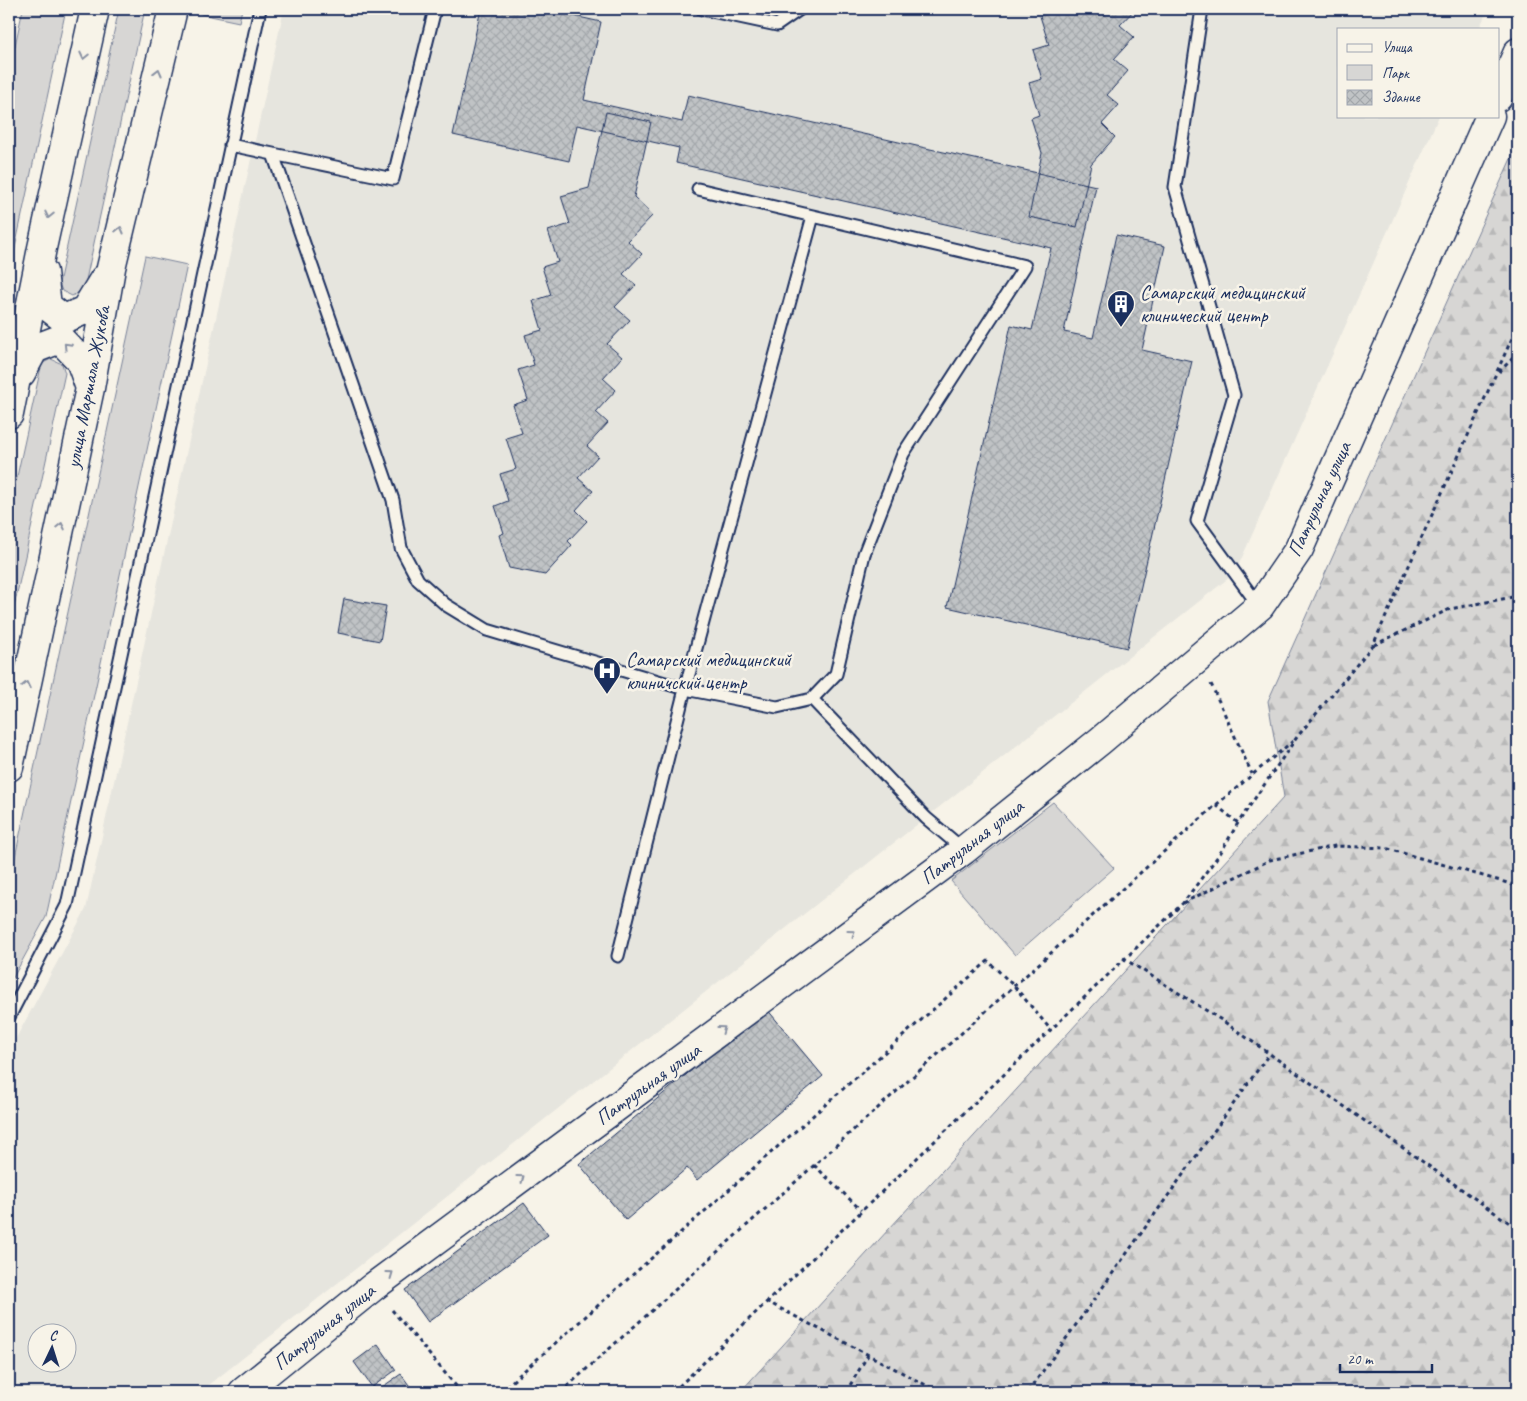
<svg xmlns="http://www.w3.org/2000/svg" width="1527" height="1401" viewBox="0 0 1527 1401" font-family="Caveat,sans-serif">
<defs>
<pattern id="forest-firs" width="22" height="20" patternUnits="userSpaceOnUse" patternTransform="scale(1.25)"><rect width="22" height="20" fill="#d7d6d4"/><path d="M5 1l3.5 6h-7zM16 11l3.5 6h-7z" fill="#b8b8b8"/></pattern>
<pattern id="building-cross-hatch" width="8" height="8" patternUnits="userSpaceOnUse" patternTransform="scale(1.25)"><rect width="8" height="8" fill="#c0c3c5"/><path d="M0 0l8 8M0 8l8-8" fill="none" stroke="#a4a8ac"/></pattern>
</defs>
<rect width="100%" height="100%" fill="#f7f3e8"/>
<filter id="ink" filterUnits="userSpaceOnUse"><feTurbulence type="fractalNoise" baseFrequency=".02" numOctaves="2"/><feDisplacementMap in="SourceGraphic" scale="10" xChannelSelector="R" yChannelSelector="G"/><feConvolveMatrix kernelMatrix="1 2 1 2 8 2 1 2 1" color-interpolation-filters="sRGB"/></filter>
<g filter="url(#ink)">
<path fill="#e6e5de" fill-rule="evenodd" d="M284 9H1488L1479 29H1338V116H1439L1235 573 200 1392H9V1051L86 909ZM38 1334H68V1364H38Z"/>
<path fill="#d7d6d4" stroke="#798299" d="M23 9H66L9 276V73Z
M119 9H145L84 289 72 296 62 291 59 283Z
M202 9H242L239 22 201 14Z
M145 256 187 265 46 917 9 985V885Z
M51 359 62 364 65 373 9 630V513L41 367 43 363Z
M1053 802 1114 868 1015 955 951 881Z"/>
<path fill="url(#forest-firs)" stroke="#798299" d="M1518 143V1392H740L1284 797 1268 701Z"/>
<path fill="url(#building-cross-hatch)" stroke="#1b2f5e" d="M481 9H543L601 22 584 100 682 122 688 95 1096 186 1064 332 1093 338 1116 235 1165 246 1142 350 1192 361 1127 648 947 607 1011 325 1032 330 1051 248 676 163 679 148 577 125 569 161 453 135Z
M1058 9H1135L1120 25 1134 37 1114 59 1128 71 1107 95 1119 105 1102 124 1115 137 1091 164 1077 227 1029 217 1042 153 1031 118 1039 115 1029 83 1042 79 1033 50 1049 45 1040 16Z
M606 112 651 122 634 197 653 215 628 241 642 254 623 274 636 285 615 307 630 320 607 344 622 357 603 378 616 390 596 412 608 423 587 446 598 456 578 478 593 491 576 510 587 521 568 541 572 545 545 575 509 568 499 535 504 533 495 506 508 501 500 474 516 469 506 438 522 433 513 405 528 400 518 370 534 365 525 335 542 330 533 301 551 295 542 267 558 262 548 231 570 224 561 196 589 188Z
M344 599 386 606 380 641 338 633Z
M766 1008 823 1076 697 1180 687 1168 626 1220 579 1164Z
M524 1203 548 1235 428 1322 405 1290Z
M378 1344 396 1370 372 1387 354 1362Z
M401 1374 414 1392H375Z"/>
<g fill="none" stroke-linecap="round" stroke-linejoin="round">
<defs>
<path id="lane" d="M702 9 777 25 800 9
M1202 9 1175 187 1234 395 1197 521 1259 606
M230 145 273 154 393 500 401 548 418 580 446 605 487 630 685 689 777 707 812 699 836 674 864 554 903 454 1025 266 698 189
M273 154 393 179 435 9
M812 699 926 818 964 850
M618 956 685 689 813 216
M9 1017 67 905 260 9"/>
<path id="secondary" d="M1498 97 1518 52
M243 1392 373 1287 964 850 1100 741 1260 606 1299 549 1490 116"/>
<path id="primary" d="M43 272 47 306 64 319 85 310 104 279
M21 373 34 349 60 339 80 360 90 388
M9 414 42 248 95 9
M9 767 90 388 111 268 173 9"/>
</defs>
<use href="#lane" stroke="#1b2f5e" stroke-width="15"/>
<use href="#secondary" stroke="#1b2f5e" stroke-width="31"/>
<use href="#primary" stroke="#1b2f5e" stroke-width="31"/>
<path stroke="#1b2f5e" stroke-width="3" stroke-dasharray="4 4" stroke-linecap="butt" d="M1499 372 1518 353
M1374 645 1450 609 1518 596
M1211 684 1252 774
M1216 805 1238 823
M1183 903 1270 860 1335 846 1385 848 1518 886
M1123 958 1223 1021 1518 1229
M814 1165 861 1210
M766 1301 939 1392
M392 1310 461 1392
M500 1392 988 961 1014 986 1051 1030
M561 1392 1216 805 1293 741
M673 1392 1183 903 1221 852 1238 823 1297 737 1373 645 1518 325
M846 1392 868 1355
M1028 1392 1269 1054"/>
<use href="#lane" stroke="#f7f3e8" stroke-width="11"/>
<use href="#secondary" stroke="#f7f3e8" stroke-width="28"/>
<use href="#primary" stroke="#f7f3e8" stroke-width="28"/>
</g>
<defs><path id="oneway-chevron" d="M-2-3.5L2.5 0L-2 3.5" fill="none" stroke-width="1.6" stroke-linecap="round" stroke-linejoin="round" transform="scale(1.25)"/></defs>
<g stroke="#8991a3">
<use href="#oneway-chevron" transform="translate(84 56) rotate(103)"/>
<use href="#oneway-chevron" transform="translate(158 72) rotate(-76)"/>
<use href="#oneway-chevron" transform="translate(49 215) rotate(103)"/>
<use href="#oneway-chevron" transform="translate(120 230) rotate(-76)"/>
<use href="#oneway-chevron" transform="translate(67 346) rotate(-134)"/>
<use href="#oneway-chevron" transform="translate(61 526) rotate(-78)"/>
<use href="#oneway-chevron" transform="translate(26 685) rotate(-78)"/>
<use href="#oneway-chevron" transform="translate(852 933) rotate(-36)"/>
<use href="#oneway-chevron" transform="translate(722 1029) rotate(-36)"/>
<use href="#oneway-chevron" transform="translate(521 1178) rotate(-36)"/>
<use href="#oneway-chevron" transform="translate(390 1274) rotate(-36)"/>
</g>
</g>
<defs>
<symbol id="building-pin" viewBox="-11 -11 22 30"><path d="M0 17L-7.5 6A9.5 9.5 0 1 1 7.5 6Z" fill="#1b2f5e" stroke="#f7f3e8"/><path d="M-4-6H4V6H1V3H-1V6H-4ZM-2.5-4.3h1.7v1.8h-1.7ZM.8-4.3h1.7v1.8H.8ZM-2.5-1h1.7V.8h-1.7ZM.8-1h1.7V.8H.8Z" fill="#fff"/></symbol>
<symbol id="hospital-pin" viewBox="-11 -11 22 30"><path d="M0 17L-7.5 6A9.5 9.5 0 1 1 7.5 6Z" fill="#1b2f5e" stroke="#f7f3e8"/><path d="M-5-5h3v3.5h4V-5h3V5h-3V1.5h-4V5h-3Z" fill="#fff"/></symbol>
</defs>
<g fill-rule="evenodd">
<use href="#building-pin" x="1105" y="288" width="32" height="43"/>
<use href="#hospital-pin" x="591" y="655" width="32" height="43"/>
</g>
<g text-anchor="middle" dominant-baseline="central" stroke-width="5" stroke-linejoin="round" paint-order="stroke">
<g font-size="20" fill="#1b2f5e" stroke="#f7f3e8" text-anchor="start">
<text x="1140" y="292">Самарский медицинский<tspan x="1140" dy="23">клинический центр</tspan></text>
<text x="626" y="659">Самарский медицинский<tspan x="626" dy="23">клиничский центр</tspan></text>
</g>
<g font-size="20" fill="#1b2f5e" stroke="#f7f3e8">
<text transform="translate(88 387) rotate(-79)">улица Маршала Жукова</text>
<text transform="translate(1319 499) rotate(-65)">Патрульная улица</text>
<text transform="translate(972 842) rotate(-38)">Патрульная улица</text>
<text transform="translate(648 1084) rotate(-36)">Патрульная улица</text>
<text transform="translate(324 1327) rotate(-39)">Патрульная улица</text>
</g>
</g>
<rect width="1527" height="1401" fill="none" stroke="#f7f3e8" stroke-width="30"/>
<rect x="15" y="15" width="1497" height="1371" fill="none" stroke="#1b2f5e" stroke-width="2" filter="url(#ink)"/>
<rect x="1337" y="28" width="162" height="90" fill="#f7f3e8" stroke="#9fa5b1"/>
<rect x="1347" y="44" width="25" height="8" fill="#f7f3e8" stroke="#9fa5b1"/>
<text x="1382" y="52" font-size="15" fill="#1b2f5e">Улица</text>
<rect x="1347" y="65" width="25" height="15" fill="#d7d6d4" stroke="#9fa5b1"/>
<text x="1382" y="78" font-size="15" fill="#1b2f5e">Парк</text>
<rect x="1347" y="90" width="25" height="15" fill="url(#building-cross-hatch)" stroke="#9fa5b1"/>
<text x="1382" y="102" font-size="15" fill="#1b2f5e">Здание</text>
<g transform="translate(52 1348) rotate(4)"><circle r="24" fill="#f7f3e8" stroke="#9fa5b1"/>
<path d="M0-4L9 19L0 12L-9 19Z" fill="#1b2f5e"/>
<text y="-8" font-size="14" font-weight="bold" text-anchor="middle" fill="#1b2f5e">С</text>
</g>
<path d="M1340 1364v8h92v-8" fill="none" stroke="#1b2f5e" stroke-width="2.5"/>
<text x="1347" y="1364" font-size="15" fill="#1b2f5e" stroke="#f7f3e8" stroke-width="4" paint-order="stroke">20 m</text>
</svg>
